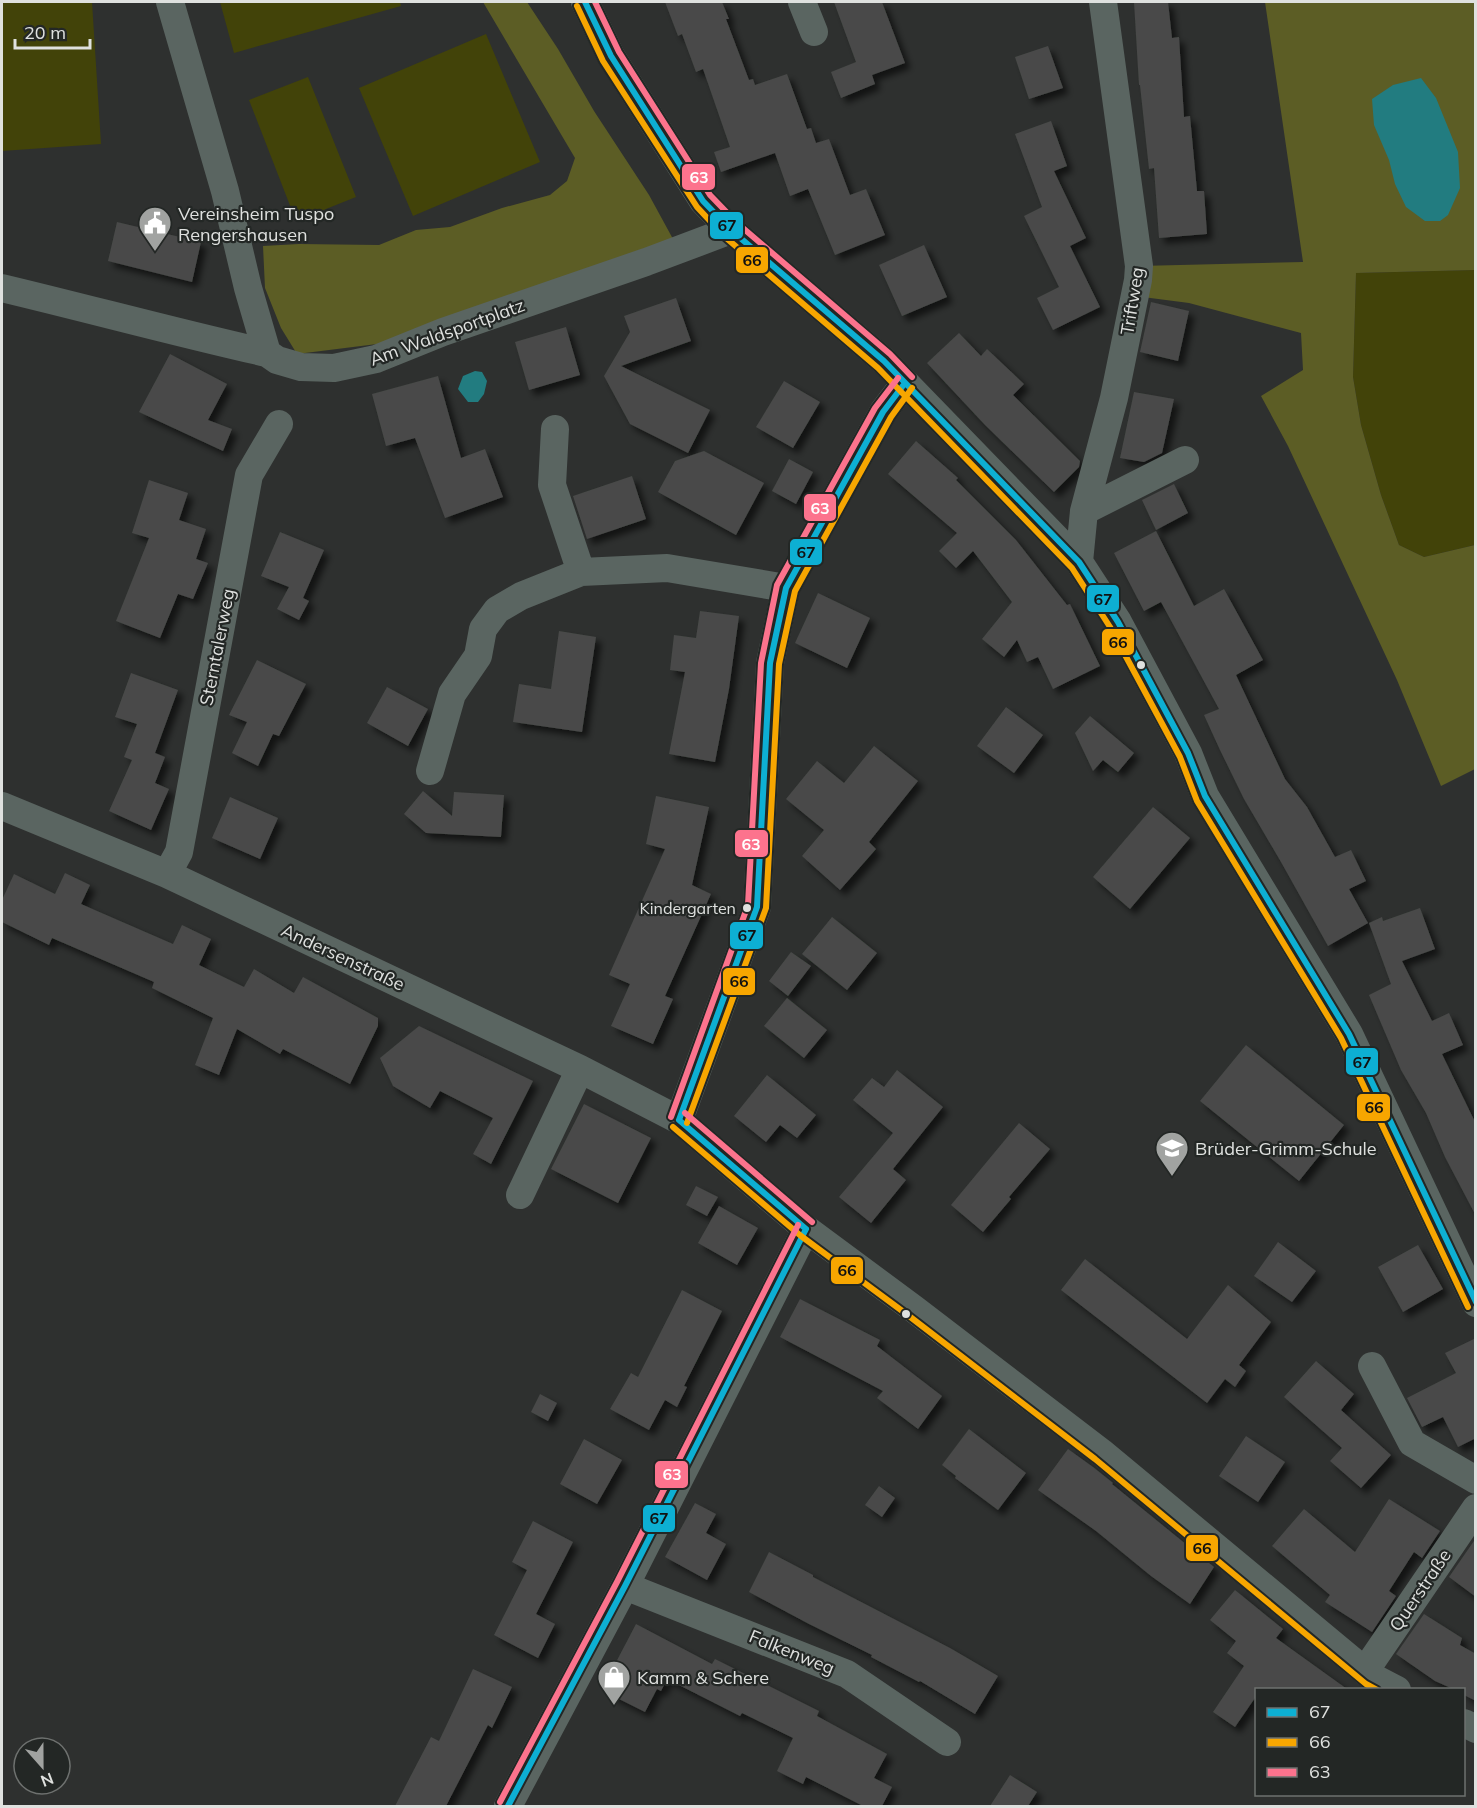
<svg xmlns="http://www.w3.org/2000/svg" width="1477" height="1808" viewBox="0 0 1477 1808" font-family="Mulish,sans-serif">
<defs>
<filter id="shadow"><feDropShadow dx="5.5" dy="5.5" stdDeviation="3" flood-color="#0009"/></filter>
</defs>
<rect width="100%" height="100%" fill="#2e302f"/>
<path fill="#424309" d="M2 2H92L101 144 2 151Z
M220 2H400L401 6 234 53Z
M486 34 540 162 413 216 359 88Z
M308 77 356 197 296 221 249 100Z
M1475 270V545L1424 557 1399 545 1381 495 1361 425 1353 377 1356 273Z"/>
<path fill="#5c5d25" d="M483 2H527L558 49 594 111 649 195 673 239 385 343 297 354 281 328 265 288 263 246 299 244 379 245 416 230 450 227 502 208 550 195 567 181 575 158Z
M1265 2H1475V270L1356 273 1353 377 1361 425 1381 495 1399 545 1424 557 1475 545V769L1441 786 1397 680 1288 446 1261 396 1303 370 1301 333 1189 303 1135 296 1139 266 1303 262Z"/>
<path fill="#227c80" d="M1421 78 1436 98 1458 152 1460 188 1448 215 1440 221H1425L1406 207 1395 184 1389 160 1374 125 1372 99 1393 85Z
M475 371 482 372 487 381 484 394 478 402H468L458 389 463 376Z"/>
<path fill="#484a48" filter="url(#shadow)" d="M665 2H722L729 19H726L749 80 753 79 755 85 787 74 807 129 811 128 816 143 829 139 850 195 866 189 885 235 835 255 808 189 790 196 775 153 721 172 714 152 730 147 703 69 696 72 682 34 678 36Z
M834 2H882L905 63 872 75 875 84 841 98 831 72 856 62Z
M1134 2H1168L1172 38 1179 37 1184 117 1190 116 1197 191H1204L1207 234 1159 238 1154 168 1149 169 1140 85H1139Z
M1048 46 1063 88 1029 99 1015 57Z
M1051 121 1067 166 1054 171 1086 238 1070 246 1100 307 1053 330 1037 298 1059 287 1024 216 1042 207 1015 134Z
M117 222 201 242 192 282 108 261Z
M924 245 947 297 902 316 879 265Z
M676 298 691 341 621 366 710 410 688 453 630 424 604 376 630 332 624 316Z
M1151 302 1189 311 1178 361 1140 352Z
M566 327 580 375 529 390 515 342Z
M959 333 981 356 987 349 1024 384 1013 395 1080 461 1079 467 1054 492 985 425 927 363Z
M170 354 227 384 208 420 232 429 223 451 139 412Z
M438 376 461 458 485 449 503 497 445 518 415 438 386 446 372 394Z
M784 381 820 402 793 448 756 427Z
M1134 392 1174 399 1162 453 1144 462 1120 458Z
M916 441 958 478 956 480 1016 540 1067 605 1070 604 1100 666 1053 689 1038 657 1027 662 1017 640 1004 657 982 639 1012 602 973 551 956 568 939 551 957 533 888 474Z
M704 451 764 483 736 535 658 492 675 461Z
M789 459 813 472 796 504 772 491Z
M632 476 646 519 587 539 573 496Z
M149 480 188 493 179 520 206 529 196 559 208 563 193 599 178 594 160 638 116 621 149 538 132 533Z
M1174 484 1188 513 1156 530 1142 500Z
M1156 531 1194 606 1224 589 1263 660 1236 675 1285 779 1307 807 1335 857 1351 850 1366 881 1349 889 1368 923 1328 946 1281 862 1244 799 1220 750 1204 715 1219 709 1161 602 1144 611 1114 553Z
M280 532 324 550 303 598 309 601 299 620 277 609 289 587 261 576Z
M818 593 870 618 847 668 795 643Z
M700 611 739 616 729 689 715 762 669 754 685 672 670 670 674 635 696 638Z
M559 631 596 637 582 732 513 722 519 684 551 689Z
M257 660 306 684 279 736 273 734 258 766 232 753 247 722 229 715Z
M131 673 178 690 155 753 165 757 155 783 169 789 151 830 109 811 132 760 124 757 137 724 115 717Z
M387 687 428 709 408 746 367 723Z
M1006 707 1043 735 1014 773 977 746Z
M1090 716 1134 753 1118 772 1103 760 1093 771 1075 733Z
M874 746 918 781 869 842 876 849 840 890 802 856 824 830 786 799 817 761 844 783Z
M423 791 452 816 454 792 504 795 501 837 426 833 404 814Z
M656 796 709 807 692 885 711 894 665 996 673 999 653 1044 611 1026 630 984 609 975 665 849 646 844Z
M230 797 278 818 260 859 212 838Z
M1153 807 1190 838 1130 909 1093 877Z
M65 873 90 885 81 904 173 944 182 925 211 939 199 965 244 987 254 969 294 993 303 977 378 1018V1026L350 1084 283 1049 280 1054 237 1029 219 1075 195 1065 213 1018 152 988 154 982 52 938 49 945 2 922V900L14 874 55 894Z
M1420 908 1435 949 1402 961 1432 1021 1449 1013 1463 1045 1442 1054 1476 1124V1216L1445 1157 1426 1113 1401 1070 1369 995 1391 984 1369 923 1382 917 1383 921Z
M832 917 877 953 847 990 802 954Z
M791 952 811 966 788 996 769 981Z
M787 998 827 1030 804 1058 764 1026Z
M419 1026 533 1081 491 1164 473 1154 493 1118 440 1091 430 1108 393 1086 380 1058Z
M1246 1045 1344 1125 1299 1181 1200 1101Z
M897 1070 943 1107 893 1169 906 1180 871 1223 839 1197 893 1133 853 1100 872 1078 884 1087Z
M767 1075 816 1115 797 1138 780 1125 766 1142 734 1116Z
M584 1104 651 1138 618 1203 551 1169Z
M1019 1123 1050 1149 1009 1197 1011 1199 983 1232 951 1205Z
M696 1186 718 1197 707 1216 686 1205Z
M719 1206 758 1228 737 1265 698 1243Z
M1278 1242 1316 1271 1292 1302 1254 1276Z
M1418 1245 1443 1289 1403 1312 1378 1267Z
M1085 1259 1187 1339 1228 1285 1271 1322 1239 1365 1246 1371 1235 1387 1225 1379 1207 1403 1061 1290Z
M682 1290 722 1311 684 1386 687 1387 677 1407 665 1400 649 1430 610 1409 631 1373 638 1377Z
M800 1299 880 1340 877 1346 942 1396 918 1429 877 1398 883 1391 780 1337Z
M1476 1338V1438L1458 1447 1443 1417 1422 1427 1407 1398 1456 1373 1445 1353Z
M1316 1361 1354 1394 1341 1410 1391 1455 1361 1488 1330 1461 1342 1448 1284 1397Z
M540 1394 557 1403 548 1421 531 1412Z
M969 1429 1026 1473 998 1510 955 1478 956 1476 942 1465Z
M1246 1436 1285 1462 1258 1502 1219 1476Z
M584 1439 622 1460 597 1504 560 1484Z
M1068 1449 1093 1467 1113 1483 1112 1484 1214 1567 1190 1604 1151 1576 1096 1531 1038 1490Z
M879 1486 895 1498 882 1517 865 1505Z
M1389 1499 1440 1531 1422 1558 1414 1552 1389 1591 1396 1596 1372 1632 1325 1602 1330 1595 1272 1546 1304 1509 1355 1552Z
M695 1503 716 1514 706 1533 726 1544 707 1580 665 1557Z
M533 1521 573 1542 536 1614 555 1624 538 1658 494 1635 527 1570 512 1562Z
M1476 1538V1597L1449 1577Z
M769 1552 813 1575V1577L950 1648 998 1676 975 1714 920 1681 919 1682 871 1657 872 1655 809 1624 749 1592Z
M1235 1590 1283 1629 1276 1638 1347 1689H1257V1695L1235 1727 1213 1712 1244 1666 1227 1653 1236 1641 1210 1620Z
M1424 1614 1462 1638 1460 1645 1476 1654V1701L1464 1695V1689H1453L1435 1681 1396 1654Z
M636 1624 712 1664 715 1659 819 1711 817 1716 887 1754 874 1778 892 1787 882 1806H863L806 1777 803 1784 777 1771 793 1738 742 1713 740 1716 667 1679 661 1691 657 1689 645 1712 609 1694 621 1670 614 1666Z
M473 1669 512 1687 492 1728 488 1725 446 1806H395L431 1737 439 1741Z
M1010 1775 1037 1792 1028 1806H990Z"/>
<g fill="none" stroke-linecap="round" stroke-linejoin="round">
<path stroke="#5a6561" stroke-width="28" d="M170 2 225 191 248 288 267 353 277 360 301 367 334 368 376 359 443 332 646 262 731 230
M585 2 611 56 703 201 731 230 884 361 1079 562 1118 622 1188 753 1205 796 1349 1034 1476 1303
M802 2 814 32
M2 288C90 309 178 333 267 353
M555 429 552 485 581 572
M1084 511 1185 460
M1079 562 1084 511 1114 398 1138 280 1139 266 1103 2
M430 771 452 694 478 656 483 629 497 610 521 596 581 572 667 568 786 588
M2 806 167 874 580 1069 679 1120 806 1229 914 1309 1101 1452 1372 1677 1397 1690
M167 874 179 852 249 475 279 424
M679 1120 757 907 770 663 786 588 883 412 905 383
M520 1195 580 1069
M1372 1366 1412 1443 1476 1480
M625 1586 847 1674 947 1742
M1365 1671 1476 1508
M1464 1723 1476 1729
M508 1806 625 1586 806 1229"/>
<defs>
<path id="bus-1" d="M585 2 611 56 703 201 731 230 884 361 1079 562 1118 622 1188 753 1205 796 1349 1034 1476 1302
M679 1120 757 907 770 663 786 588 883 412 905 383
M679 1120 806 1229
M508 1806 625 1586 806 1229"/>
<path id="bus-2" d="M577 6 603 61 697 207 725 237 878 368 1072 568 1110 627 1180 757 1197 801 1341 1038 1468 1307
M687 1123 766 908 779 664 795 591 891 417 912 388
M673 1127 801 1236 909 1316 1095 1459 1366 1684 1377 1690"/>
<path id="bus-3" d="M595 2 619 52 710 195 737 223 890 354 912 377
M685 1113 812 1222
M671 1117 748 905 761 663 777 585 875 408 898 378
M500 1802 617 1582 798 1225"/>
</defs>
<use href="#bus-1" stroke="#232725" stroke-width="10"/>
<use href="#bus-2" stroke="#232725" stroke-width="10"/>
<use href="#bus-3" stroke="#232725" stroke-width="10"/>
<use href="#bus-1" stroke="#0dafd3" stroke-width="6"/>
<use href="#bus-2" stroke="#f7a600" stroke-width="6"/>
<use href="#bus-3" stroke="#fc738d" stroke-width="6"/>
</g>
<defs>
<symbol id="civic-pin" viewBox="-11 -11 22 30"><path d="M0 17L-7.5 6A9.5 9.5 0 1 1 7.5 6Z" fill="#a1a3a1" stroke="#232725"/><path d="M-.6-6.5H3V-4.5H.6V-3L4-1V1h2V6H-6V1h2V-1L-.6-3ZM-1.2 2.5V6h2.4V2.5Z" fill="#fff"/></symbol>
<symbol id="school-pin" viewBox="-11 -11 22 30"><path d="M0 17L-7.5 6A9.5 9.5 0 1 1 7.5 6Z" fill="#a1a3a1" stroke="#232725"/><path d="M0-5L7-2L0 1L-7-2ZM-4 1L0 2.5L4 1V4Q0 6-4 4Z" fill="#fff"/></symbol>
<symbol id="shop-pin" viewBox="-11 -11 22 30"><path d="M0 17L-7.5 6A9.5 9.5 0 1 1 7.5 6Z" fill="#a1a3a1" stroke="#232725"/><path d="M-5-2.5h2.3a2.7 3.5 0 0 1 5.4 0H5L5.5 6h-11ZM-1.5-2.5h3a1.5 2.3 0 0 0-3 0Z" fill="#fff"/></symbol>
</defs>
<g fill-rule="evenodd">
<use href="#civic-pin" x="136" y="204" width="38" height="52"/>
<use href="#school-pin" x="1153" y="1129" width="38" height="52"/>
<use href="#shop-pin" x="595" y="1658" width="38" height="52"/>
</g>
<g fill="#dfe1df" stroke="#232725" stroke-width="2">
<circle cx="1141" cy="665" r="5"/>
<circle cx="747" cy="908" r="5"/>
<circle cx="906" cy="1314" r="5"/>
</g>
<g text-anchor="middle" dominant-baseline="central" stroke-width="4.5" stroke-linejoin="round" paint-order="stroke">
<g font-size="16" fill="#dfe1df" stroke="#232725" text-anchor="end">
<text x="736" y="908">Kindergarten</text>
</g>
<g font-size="18" fill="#dfe1df" stroke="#232725" text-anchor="start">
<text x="178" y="213">Vereinsheim Tuspo<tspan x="178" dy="21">Rengershausen</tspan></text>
<text x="1195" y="1148">Brüder-Grimm-Schule</text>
<text x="637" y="1677">Kamm &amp; Schere</text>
</g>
<g font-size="18" fill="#dfe1df" stroke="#232725">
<text transform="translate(1132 301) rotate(-81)">Triftweg</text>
<text transform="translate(447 332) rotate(-20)">Am Waldsportplatz</text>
<text transform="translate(217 647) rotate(-79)">Sterntalerweg</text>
<text transform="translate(343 957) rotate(25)">Andersenstraße</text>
<text transform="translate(1420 1590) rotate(-56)">Querstraße</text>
<text transform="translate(792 1652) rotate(22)">Falkenweg</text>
</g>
</g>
<g stroke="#232725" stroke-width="2">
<rect x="681" y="163" width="35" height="28" rx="6" fill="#fc738d"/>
<rect x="709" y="211" width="35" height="29" rx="6" fill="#0dafd3"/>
<rect x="735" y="246" width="34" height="28" rx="6" fill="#f7a600"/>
<rect x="803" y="493" width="34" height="29" rx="6" fill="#fc738d"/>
<rect x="789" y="538" width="34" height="28" rx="6" fill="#0dafd3"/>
<rect x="1086" y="584" width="34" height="29" rx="6" fill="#0dafd3"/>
<rect x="1101" y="628" width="34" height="28" rx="6" fill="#f7a600"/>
<rect x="734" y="829" width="35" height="29" rx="6" fill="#fc738d"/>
<rect x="729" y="921" width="35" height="29" rx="6" fill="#0dafd3"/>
<rect x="722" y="967" width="34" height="29" rx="6" fill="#f7a600"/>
<rect x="1345" y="1047" width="34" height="29" rx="6" fill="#0dafd3"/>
<rect x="1356" y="1093" width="35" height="29" rx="6" fill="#f7a600"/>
<rect x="830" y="1256" width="34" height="29" rx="6" fill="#f7a600"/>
<rect x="654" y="1460" width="35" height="29" rx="6" fill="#fc738d"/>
<rect x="642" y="1504" width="34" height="29" rx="6" fill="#0dafd3"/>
<rect x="1185" y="1534" width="34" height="28" rx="6" fill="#f7a600"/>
</g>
<g font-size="16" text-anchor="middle" font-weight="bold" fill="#fff">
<text x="699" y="183">63</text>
<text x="820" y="514">63</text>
<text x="751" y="850">63</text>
<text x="672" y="1480">63</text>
</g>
<g font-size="16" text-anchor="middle" font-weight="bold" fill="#111">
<text x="727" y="231">67</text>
<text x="752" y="266">66</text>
<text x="806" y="558">67</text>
<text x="1103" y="605">67</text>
<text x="1118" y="648">66</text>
<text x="747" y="941">67</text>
<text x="739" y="987">66</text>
<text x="1362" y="1068">67</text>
<text x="1374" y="1113">66</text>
<text x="847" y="1276">66</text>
<text x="659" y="1524">67</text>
<text x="1202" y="1554">66</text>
</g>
<rect width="1477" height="1808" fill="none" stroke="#dfe1df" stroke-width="6"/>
<rect x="1255" y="1688" width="210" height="108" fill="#232725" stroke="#6e716f" stroke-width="1.5"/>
<rect x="1267" y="1708" width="30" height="9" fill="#0dafd3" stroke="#6e716f" stroke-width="1.5"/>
<text x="1309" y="1718" font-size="18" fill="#dfe1df">67</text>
<rect x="1267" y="1738" width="30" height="9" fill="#f7a600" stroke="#6e716f" stroke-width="1.5"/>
<text x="1309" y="1748" font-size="18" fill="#dfe1df">66</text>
<rect x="1267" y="1768" width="30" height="9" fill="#fc738d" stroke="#6e716f" stroke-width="1.5"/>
<text x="1309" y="1778" font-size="18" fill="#dfe1df">63</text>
<g transform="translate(42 1766) rotate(159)"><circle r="28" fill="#232725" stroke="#6e716f" stroke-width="1.5"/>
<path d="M0-4.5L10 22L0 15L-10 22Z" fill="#a1a3a1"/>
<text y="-9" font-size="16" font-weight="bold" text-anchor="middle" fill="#dfe1df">N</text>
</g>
<path d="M15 39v9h75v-9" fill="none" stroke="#dfe1df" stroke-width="3"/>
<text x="24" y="39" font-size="18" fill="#dfe1df" stroke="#232725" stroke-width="4.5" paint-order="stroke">20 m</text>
</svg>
